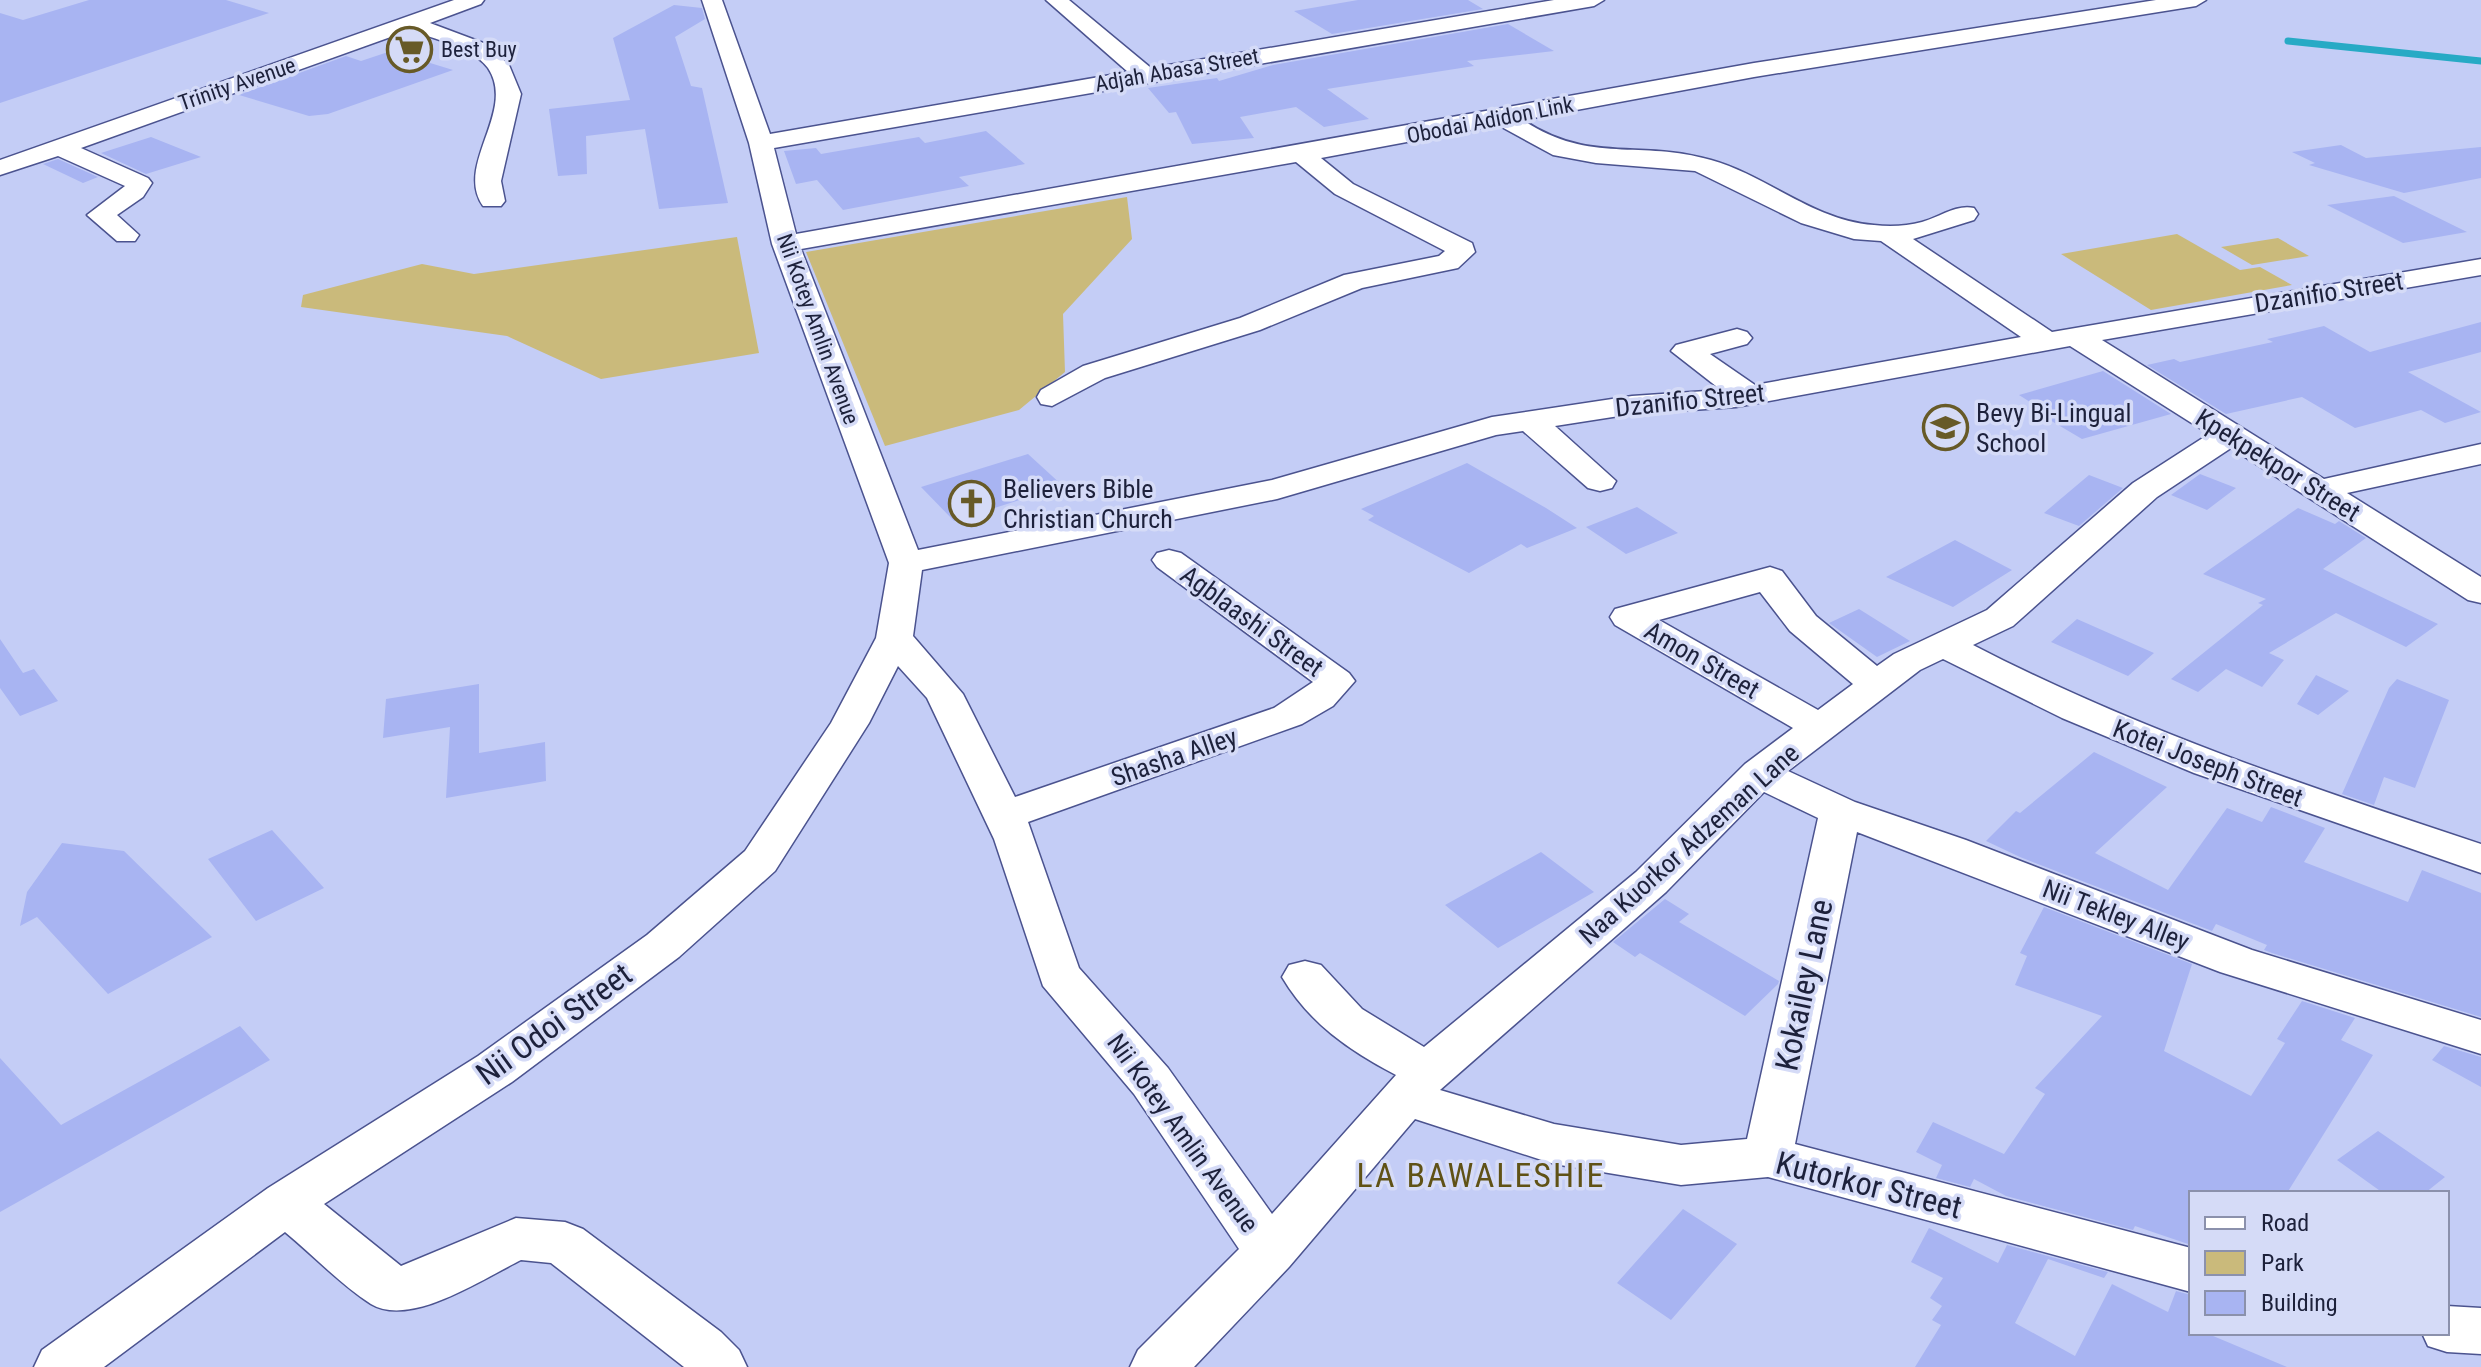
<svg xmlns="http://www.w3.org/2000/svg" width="2481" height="1367" viewBox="0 0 2481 1367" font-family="'Roboto Condensed',sans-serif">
<rect width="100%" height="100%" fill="#c4cdf6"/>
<path fill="#caba7b" d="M1127 197 1132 239 1063 314 1065 372 1019 410 885 446 806 252Z
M2177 234 2240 270 2260 267 2292 285 2151 310 2061 254Z
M737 237 759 353 601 379 507 336 301 307 303 295 422 264 474 274Z
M2278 238 2309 256 2252 265 2221 247Z"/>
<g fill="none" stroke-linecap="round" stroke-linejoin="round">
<path stroke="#27aac5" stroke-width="7" d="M2288 41 2481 61"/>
</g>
<path fill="#a8b4f2" d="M89 0H226L269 13 0 103V13L23 20Z
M1358 0H1468L1483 9 1332 34 1294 11Z
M674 5 702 8 705 19 675 37 691 86 702 88 728 203 659 209 645 129 586 136 587 174 558 176 549 109 630 100 613 38Z
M1508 24 1554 51 1467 61 1474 66 1327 89 1369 119 1324 127 1296 107 1240 117 1254 138 1192 144 1176 112 1169 113 1148 88 1217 78 1219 81 1273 65Z
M391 51 453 70 328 114 309 116 239 95 346 56 361 61Z
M986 131 1025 164 959 177 969 186 843 210 817 180 796 184 784 151 816 148 821 154 919 137 925 143Z
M151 137 201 157 146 174 101 153Z
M2341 145 2366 158 2481 147V178L2404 193 2309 165 2315 163 2292 152Z
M58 159 98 177 83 183 43 164Z
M2394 196 2467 232 2403 243 2327 205Z
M2481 322V352L2408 372 2481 412 2445 423 2421 410 2355 428 2302 397 2226 414 2147 365 2174 359 2180 362 2273 342 2267 339 2324 326 2370 352Z
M2103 371 2171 414 2082 439 2031 409 2038 407 2019 395Z
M1028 454 1063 486 954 521 921 487Z
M1467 463 1546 508 1577 528 1527 548 1521 544 1469 573 1368 520 1374 516 1361 509Z
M2200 474 2236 488 2207 510 2171 495Z
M2089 475 2123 488 2079 526 2044 513Z
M1637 507 1678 533 1626 554 1586 527Z
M2298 508 2335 524 2339 521 2366 538 2323 569 2438 624 2406 647 2336 613 2269 653 2284 660 2262 687 2226 669 2198 692 2171 679 2263 605 2258 603 2266 599 2203 574Z
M1955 540 2012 570 1953 607 1886 577Z
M1859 609 1910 641 1877 657 1829 623Z
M2077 619 2154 653 2128 676 2051 642Z
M0 639 23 673 34 669 58 701 20 716 0 688Z
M2316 675 2349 691 2318 715 2297 704Z
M2397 679 2449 700 2415 788 2384 777 2374 805 2342 794 2389 688Z
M479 684V753L545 742 546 781 446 798 450 727 383 738 386 699Z
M2094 752 2167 787 2095 853 2168 890 2227 808 2262 822 2271 807 2325 828 2304 862 2408 902 2422 870 2481 893V1017L2272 953 2264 950 2267 945 2216 924 2212 931 2020 857 1986 841 2016 811 2020 813Z
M272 830 324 888 256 921 208 859Z
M62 843 124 851 212 937 108 994 37 917 20 926 27 892Z
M1541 852 1594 892 1498 948 1445 905Z
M1665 899 1689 914 1679 922 1779 981 1778 984 1745 1016 1640 953 1635 957 1613 942Z
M2044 907 2192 964 2164 1051 2251 1096 2285 1043 2277 1039 2302 1001 2355 1018 2341 1040 2373 1055 2287 1193H2191V1245L2135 1226 2133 1230 2006 1196 1974 1179 1970 1187 1936 1178 1942 1165 1916 1152 1933 1122 2004 1154 2045 1094 2035 1088 2102 1016 2015 985 2027 956 2020 953Z
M240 1026 270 1060 0 1212V1058L61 1125Z
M2444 1046 2481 1057V1087L2432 1060Z
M2378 1131 2445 1177 2425 1193H2383L2337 1160Z
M1683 1209 1737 1244 1671 1320 1617 1283Z
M1929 1228 1998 1263 2007 1245 2108 1272 2104 1278 2048 1259 2015 1323 2075 1356 2112 1284 2168 1312 2176 1291 2191 1295V1333H2206L2287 1367H1915L1941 1325 1932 1320 1942 1306 1930 1298 1943 1278 1911 1262Z"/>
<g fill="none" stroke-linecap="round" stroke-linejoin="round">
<defs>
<path id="minor" d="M454 0H484L481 4 430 23 486 44 509 65 521 94 501 181 505 201 501 206H483C454 165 517 111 488 68 473 47 433 39 410 30L81 148 148 178 152 183 143 197 117 215 139 235 135 241H117L87 215 125 186 58 156 0 175V160Z
M702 0H722L770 134 1128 72 1046 0H1069L1151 68 1554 0H1604L1594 6 774 148 796 234 1754 63 2156 0H2206L2196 6 1754 77 1523 120C1591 165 1640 139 1711 160 1768 176 1812 220 1874 225 1890 227 1907 226 1922 222 1940 217 1956 204 1974 208L1978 214 1974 220 1913 239 2052 332 2481 259V275L2102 340 2324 479 2481 444V464L2347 493 2481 577V603L2468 600 2231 448 2157 497 2013 626 1973 645C2135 729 2308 787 2481 844V873L2194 773 2062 718 1943 659 1920 670 1788 771 1855 802 1966 840 2252 950 2481 1020V1054L2220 972 1857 832 1795 1144 2191 1248V1292L1768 1177 1681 1185 1554 1164 1415 1119 1289 1267 1194 1367H1130L1138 1350 1239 1249 1134 1094 1043 986 994 839 927 698 898 666 869 723 775 871 679 957 512 1082 324 1204 401 1266 516 1218 565 1222 583 1229 721 1332 739 1350 747 1367H684L551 1263 521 1260C484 1278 411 1328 371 1304 341 1285 313 1255 285 1232L104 1367H34L42 1350 268 1188 478 1056 647 935 745 851 831 723 876 638 889 563 772 244 749 143ZM1498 125 1553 155 1596 163 1695 171 1801 223 1854 239 1881 241 2021 337 1755 385 1710 354 1747 344 1752 338 1747 332 1737 329 1676 345 1671 351 1721 390 1632 396 1492 417 1272 480 918 550 801 249 1296 162 1335 194 1445 251 1439 256 1344 275 1240 318 1083 366 1041 390 1037 397 1041 404 1052 406 1105 378 1260 330 1362 288 1458 268 1475 252 1472 243 1353 184 1321 158ZM2070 346 2209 434 2133 483 1987 610 1894 654 1877 666 1816 616 1782 571 1770 567 1615 609 1610 617 1615 625 1793 728 1745 764 1636 872 1424 1047 1362 1009 1321 965 1305 961 1289 965 1282 977C1309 1023 1350 1051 1396 1075L1272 1214 1168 1068 1079 968 1028 822 1302 724 1333 706 1355 681 1349 673 1181 553 1169 550 1157 553 1152 560 1157 567 1313 682 1274 708 1015 797 963 694 913 636 922 570 1277 499 1496 435 1523 431 1588 488 1600 491 1612 488 1616 481 1555 426 1632 414 1736 407ZM1760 592 1790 631 1853 684 1818 710 1659 620ZM1764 792 1818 818 1747 1139 1681 1145 1554 1124 1440 1090 1666 892Z
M2447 1306 2481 1308V1354L2447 1352 2428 1346 2422 1333H2447Z"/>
</defs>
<use href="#minor" stroke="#4b538f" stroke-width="3"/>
<use href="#minor" fill="#fff" fill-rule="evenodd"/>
</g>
<defs>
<symbol id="supermarket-ring" viewBox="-11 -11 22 22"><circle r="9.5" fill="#d5dbf7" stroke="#675a27" stroke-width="1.5"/><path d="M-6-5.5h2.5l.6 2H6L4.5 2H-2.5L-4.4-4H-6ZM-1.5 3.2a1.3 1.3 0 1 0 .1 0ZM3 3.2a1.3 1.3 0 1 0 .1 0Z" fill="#675a27"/></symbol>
<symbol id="school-ring" viewBox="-11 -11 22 22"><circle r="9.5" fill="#d5dbf7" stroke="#675a27" stroke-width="1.5"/><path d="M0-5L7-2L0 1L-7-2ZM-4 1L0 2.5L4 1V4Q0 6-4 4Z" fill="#675a27"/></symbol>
<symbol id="church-ring" viewBox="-11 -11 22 22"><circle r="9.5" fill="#d5dbf7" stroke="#675a27" stroke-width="1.5"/><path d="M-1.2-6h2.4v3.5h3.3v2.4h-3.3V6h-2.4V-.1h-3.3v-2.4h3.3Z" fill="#675a27"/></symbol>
</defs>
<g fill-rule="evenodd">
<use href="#supermarket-ring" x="384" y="24" width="51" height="51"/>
<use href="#school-ring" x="1920" y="402" width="51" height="51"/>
<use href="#church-ring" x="946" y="478" width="51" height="51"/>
</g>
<g text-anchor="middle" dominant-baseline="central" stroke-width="7" stroke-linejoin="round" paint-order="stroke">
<g font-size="22" fill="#1d213b" stroke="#d5dbf7" text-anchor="start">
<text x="441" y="49">Best Buy</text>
</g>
<g font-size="22" fill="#1d213b" stroke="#d5dbf7">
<text transform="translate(1177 70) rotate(-10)">Adjah Abasa Street</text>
<text transform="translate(237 84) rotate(-19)">Trinity Avenue</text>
<text transform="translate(1490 120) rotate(-11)">Obodai Adidon Link</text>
<text transform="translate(818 329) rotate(70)">Nii Kotey Amlin Avenue</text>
</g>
<g font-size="26" fill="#1d213b" stroke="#d5dbf7">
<text transform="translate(2329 292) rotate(-9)">Dzanifio Street</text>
<text transform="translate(1690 400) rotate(-6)">Dzanifio Street</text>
<text transform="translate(2278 465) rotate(32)">Kpekpekpor Street</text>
<text transform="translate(1252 621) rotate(36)">Agblaashi Street</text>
<text transform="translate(1702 660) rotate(30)">Amon Street</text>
<text transform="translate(1174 757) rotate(-19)">Shasha Alley</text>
<text transform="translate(2208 763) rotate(21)">Kotei Joseph Street</text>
<text transform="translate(1689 844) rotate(-42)">Naa Kuorkor Adzeman Lane</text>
<text transform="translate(2116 915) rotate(21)">Nii Tekley Alley</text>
<text transform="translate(1183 1133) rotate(54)">Nii Kotey Amlin Avenue</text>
</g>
<g font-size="26" fill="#1d213b" stroke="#d5dbf7" text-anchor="start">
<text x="1976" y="413">Bevy Bi-Lingual<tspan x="1976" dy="30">School</tspan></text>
<text x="1003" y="489">Believers Bible<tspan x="1003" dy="30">Christian Church</tspan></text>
</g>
<g font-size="32" fill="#1d213b" stroke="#d5dbf7">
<text transform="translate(1804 985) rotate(-78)">Kokailey Lane</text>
<text transform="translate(554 1024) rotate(-36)">Nii Odoi Street</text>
<text transform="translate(1869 1185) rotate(14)">Kutorkor Street</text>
</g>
<g font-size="34" letter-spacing="2" fill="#605215" stroke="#d5dbf7">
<text x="1481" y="1175">LA BAWALESHIE</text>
</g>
</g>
<rect x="2189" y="1191" width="260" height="144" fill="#d5dbf7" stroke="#8b91ac" stroke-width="2"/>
<rect x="2205" y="1217" width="40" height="12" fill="#ffffff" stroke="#8b91ac" stroke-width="2"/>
<text x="2261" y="1231" font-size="24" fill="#1d213b">Road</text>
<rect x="2205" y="1251" width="40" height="24" fill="#caba7b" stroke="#8b91ac" stroke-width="2"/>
<text x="2261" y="1271" font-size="24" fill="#1d213b">Park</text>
<rect x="2205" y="1291" width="40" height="24" fill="#a8b4f2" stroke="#8b91ac" stroke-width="2"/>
<text x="2261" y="1311" font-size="24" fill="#1d213b">Building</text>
</svg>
